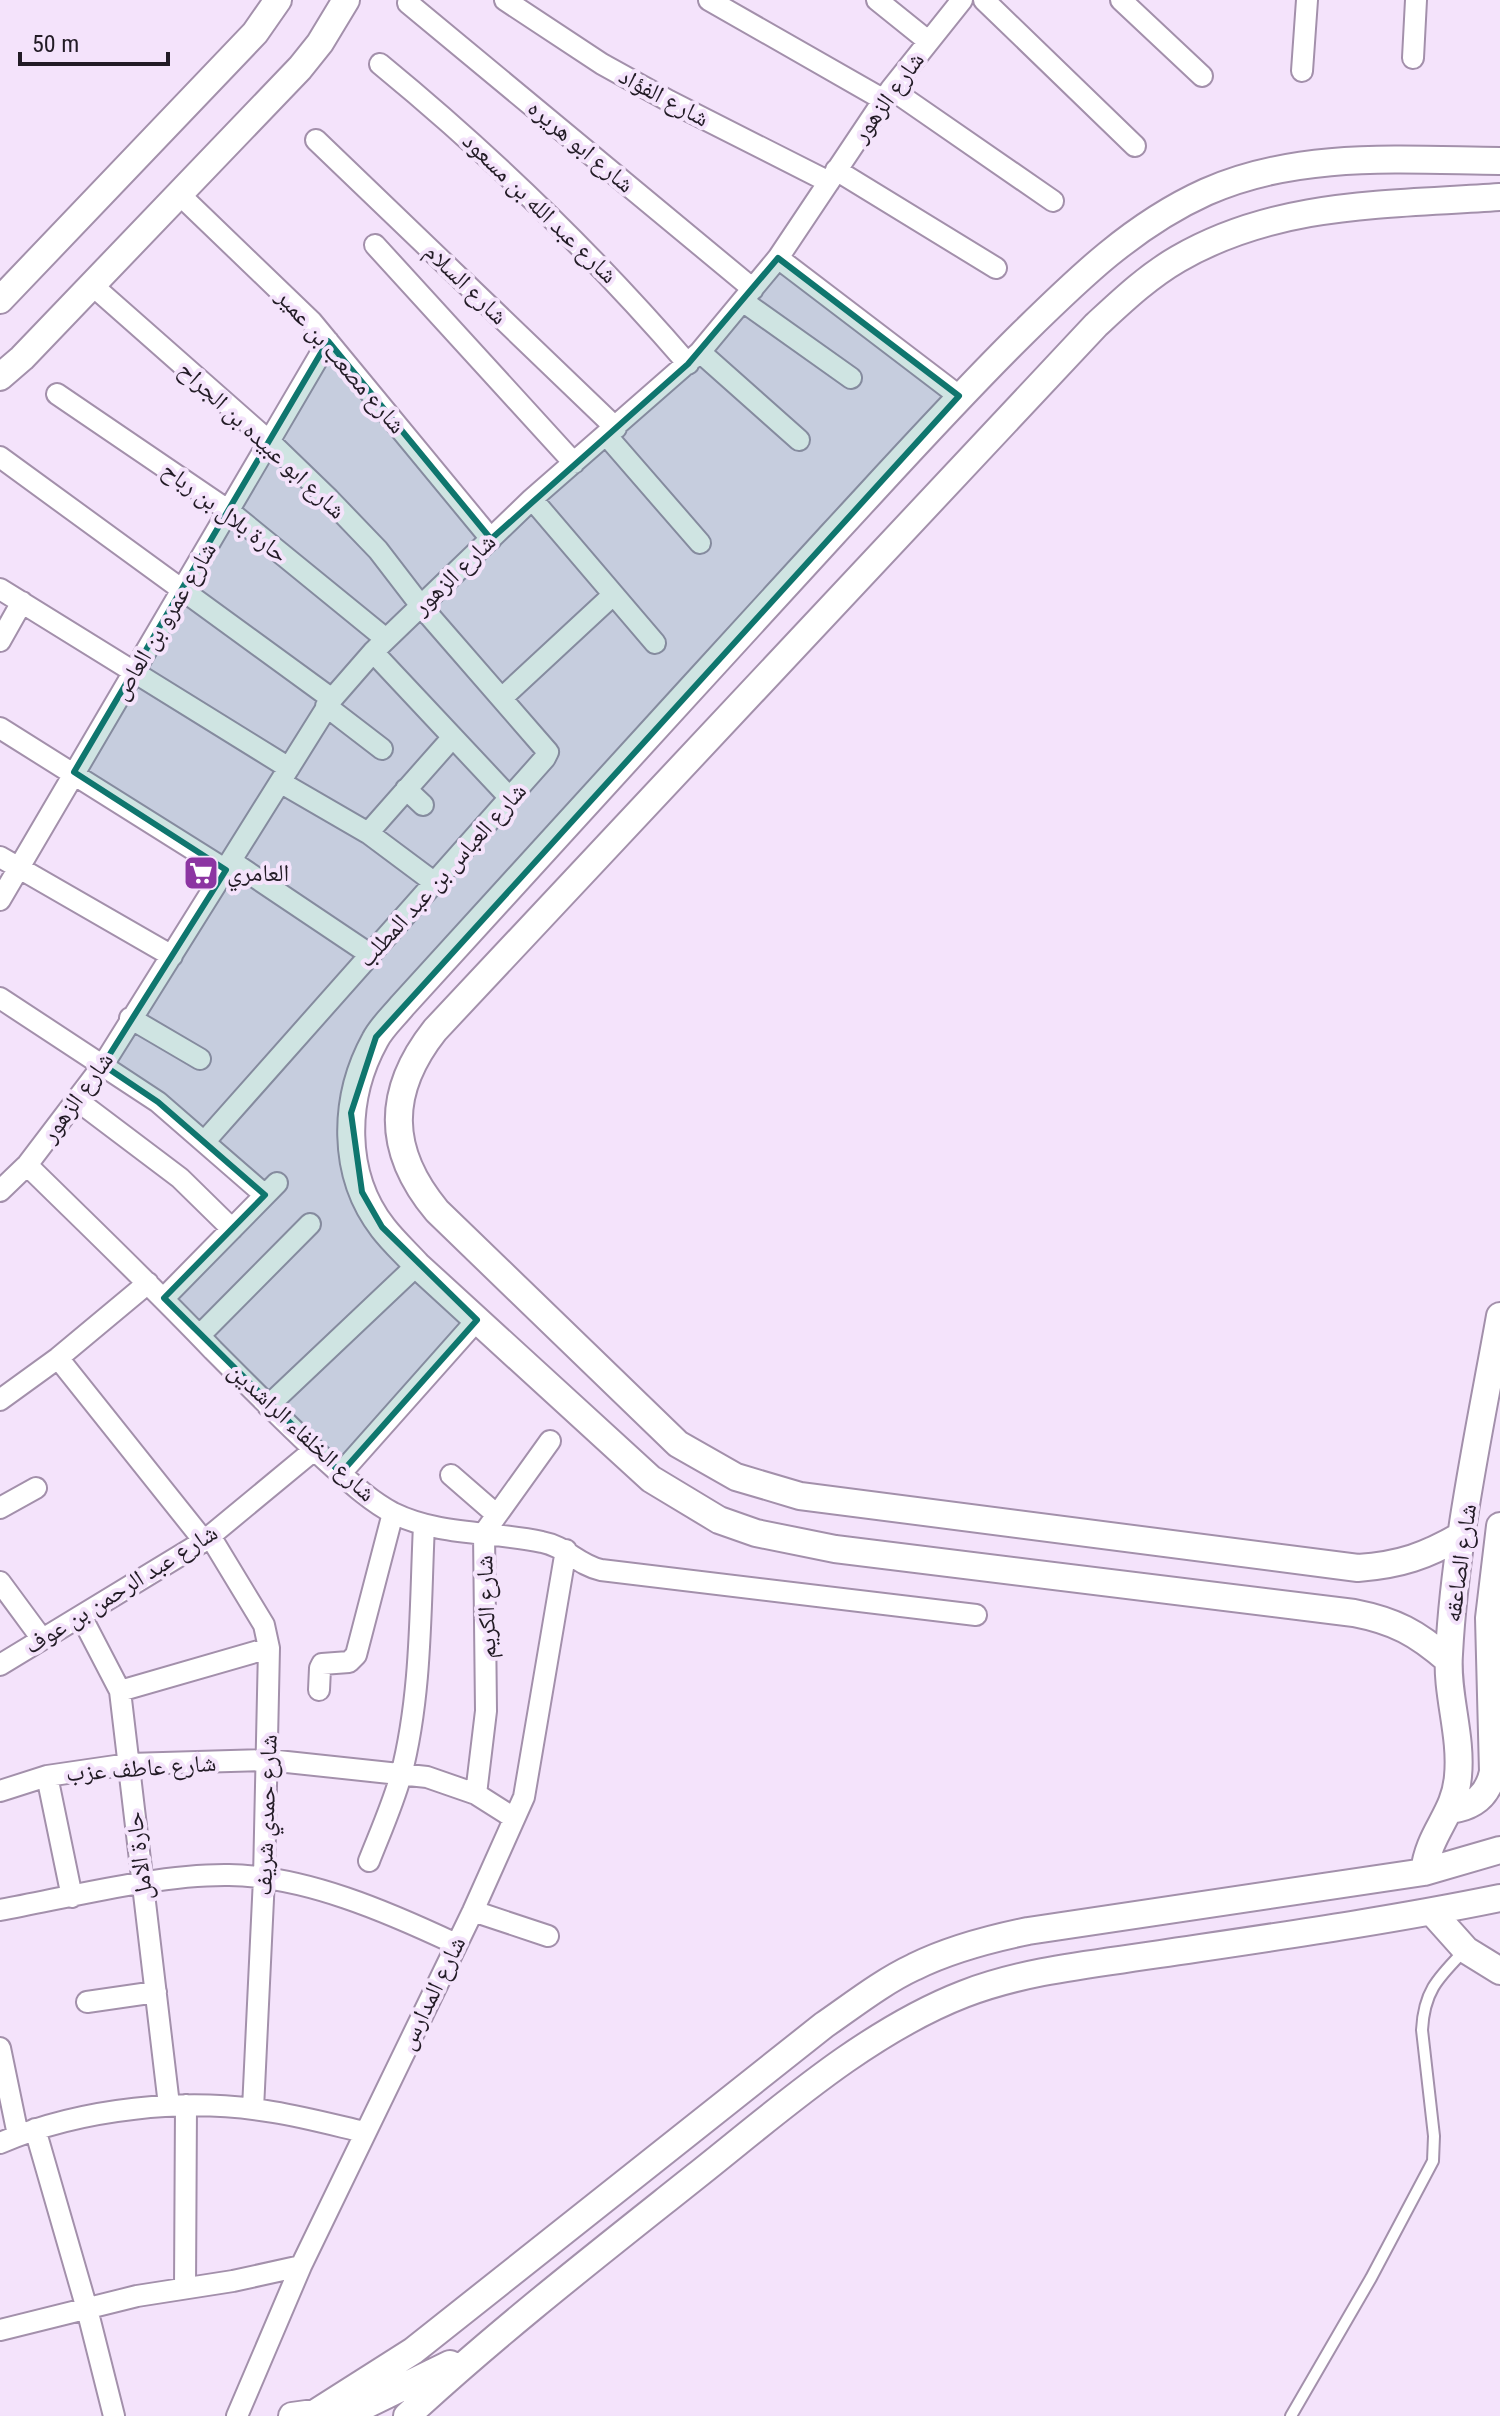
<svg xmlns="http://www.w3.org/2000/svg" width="1500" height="2416" viewBox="0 0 1500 2416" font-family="'Roboto Condensed','Noto Naskh Arabic',sans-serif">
<rect width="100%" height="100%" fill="#f4e3fb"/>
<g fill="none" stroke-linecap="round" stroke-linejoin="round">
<defs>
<path id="service" d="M1291 2416 1371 2278 1433 2161 1434 2136 1422 2030C1424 1991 1438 1978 1464 1951"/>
<path id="minor" d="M505 0 602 64 669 101 829 182
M709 0 884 100
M877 0 928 41
M984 0 1135 146
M1121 0 1202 76
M408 3 753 289
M1413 58 1416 0
M380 64C492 156 594 255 688 364
M1302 71 1307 0
M891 89 1053 201
M316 140 616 428
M836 170 996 268
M179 194 312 322 491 539
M375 245 574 463
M778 258 959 396
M92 285 270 442 329 499 378 550 421 606 548 752 545 758 205 1141
M744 302 851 378
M700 352 799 440
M57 394 229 511 386 639
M607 436 700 543
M0 457 332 699
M532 499 655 643
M0 589 289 768
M0 641 22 602
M373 652 510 798
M502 698 613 595
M326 706 382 749
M0 728 226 870
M280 782 368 833 435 883
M406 789 423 805
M368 833 452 738
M0 857 172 956
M231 861 371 955
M0 900 328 341
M0 998 158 1102 265 1195
M130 1018 200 1059
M78 1101 180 1178 232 1229
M27 1165C89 1226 153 1287 213 1350 252 1389 290 1428 331 1465 350 1482 370 1501 393 1513 440 1536 492 1531 542 1542 565 1546 578 1565 601 1570L976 1615
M0 1191 27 1165 103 1065 332 699 373 652 532 499 700 352 778 258 891 89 962 0
M164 1298 277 1183
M200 1335 310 1224
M58 1358 204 1541
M0 1400 58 1358 148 1283
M268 1406 417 1265
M341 1473 477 1320
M451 1475 497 1515
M0 1508 36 1488
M210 1536 264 1625 269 1648 264 1878 253 2109
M0 1582 42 1639
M81 1616 120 1691 169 2105
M0 1665 204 1541 314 1450
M319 1690 320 1668 322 1664 349 1662 356 1655 393 1513
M120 1691 269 1648
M47 1776 72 1897
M0 1791 47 1776 129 1764 268 1760 427 1777 476 1794 514 1818
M476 1794 486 1711 484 1533 550 1441
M369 1861C380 1833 393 1804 401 1775 422 1694 420 1607 424 1525
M0 1910C70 1897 159 1874 229 1875 305 1876 388 1912 456 1944
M473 1911 548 1936
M87 2002 156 1992
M0 2048 18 2135
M35 2129 87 2309 114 2416
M0 2143C81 2108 187 2097 273 2112 304 2117 334 2125 364 2132
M185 2288 186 2105
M0 2330 137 2296 233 2281 301 2266
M237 2416 301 2266 473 1911 524 1797 566 1550"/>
<path id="tertiary" d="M0 300 255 33 278 0
M0 377 22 358 300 68 320 43 346 0
M1462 1535C1426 1556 1400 1565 1358 1568L800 1496 736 1477 678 1444 437 1211C387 1151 386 1092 435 1030L1096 325C1122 301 1147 277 1178 259 1278 201 1388 205 1500 197
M1448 1660C1417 1633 1395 1621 1354 1613L835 1549 756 1533 719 1520 651 1479 417 1265C406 1253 393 1241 383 1228 341 1174 343 1098 375 1040 381 1028 393 1017 402 1006 545 849 689 691 833 534 896 466 957 398 1023 333 1079 278 1133 225 1206 192 1298 151 1402 160 1500 161
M1450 1810C1474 1807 1488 1795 1493 1772L1489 1618 1500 1526
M1424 1872C1429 1831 1455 1815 1458 1776 1462 1735 1446 1694 1449 1654 1455 1541 1480 1428 1500 1316
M1432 1912 1466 1950 1500 1971
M292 2416 364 2406 450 2364
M314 2416 317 2412 413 2351 824 2025C853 2005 882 1982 914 1967 950 1949 989 1939 1028 1931L1424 1872 1500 1850
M407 2416C499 2331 598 2254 696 2176 778 2111 866 2032 964 1994 1026 1970 1095 1964 1160 1954 1274 1937 1388 1921 1500 1898"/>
</defs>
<use href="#service" stroke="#a390ab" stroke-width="14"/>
<use href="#minor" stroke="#a390ab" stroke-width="24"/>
<use href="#tertiary" stroke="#a390ab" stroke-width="30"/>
<use href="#service" stroke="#fff" stroke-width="10"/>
<use href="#minor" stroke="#fff" stroke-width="20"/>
<use href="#tertiary" stroke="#fff" stroke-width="26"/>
</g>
<path fill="#0f766e" fill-opacity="0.2" stroke="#0f766e" stroke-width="6" stroke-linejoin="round" d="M778 258 959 396 376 1037 351 1113 362 1192 382 1227 477 1320 341 1473 164 1298 265 1195 158 1102 103 1065 226 870 74 772 328 341 491 539 688 364Z"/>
<defs>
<symbol id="supermarket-square" viewBox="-11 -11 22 22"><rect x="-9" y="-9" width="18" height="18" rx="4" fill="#8c35a2" stroke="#f4e3fb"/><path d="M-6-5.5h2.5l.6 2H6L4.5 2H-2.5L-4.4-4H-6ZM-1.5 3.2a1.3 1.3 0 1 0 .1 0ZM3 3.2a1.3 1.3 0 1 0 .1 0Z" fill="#fff"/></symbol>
</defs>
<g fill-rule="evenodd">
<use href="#supermarket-square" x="181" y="853" width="40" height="40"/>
</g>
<g text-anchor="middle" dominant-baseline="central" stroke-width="8" stroke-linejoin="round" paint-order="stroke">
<g font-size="24" fill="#221b25" stroke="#f4e3fb">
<text transform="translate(664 97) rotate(28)">شارع الفؤاد</text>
<text transform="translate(888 97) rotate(-54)">شارع الزهور</text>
<text transform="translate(581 146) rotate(40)">شارع ابو هريره</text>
<text transform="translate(540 208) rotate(44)">شارع عبد الله بن مسعود</text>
<text transform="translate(466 284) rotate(44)">شارع السلام</text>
<text transform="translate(341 361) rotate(49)">شارع مصعب بن عمير</text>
<text transform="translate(262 440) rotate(43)">شارع ابو عبيده بن الجراح</text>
<text transform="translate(225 512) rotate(37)">حارة بلال بن رباح</text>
<text transform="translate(454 574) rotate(-44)">شارع الزهور</text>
<text transform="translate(164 621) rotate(-59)">شارع عمرو بن العاص</text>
<text transform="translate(442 875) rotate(-48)">شارع العباس بن عبد المطلب</text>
<text transform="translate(77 1097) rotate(-54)">شارع الزهور</text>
<text transform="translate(302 1432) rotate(43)">شارع الخلفاء الراشدين</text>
<text transform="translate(1460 1563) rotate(-82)">شارع الصاعقه</text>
<text transform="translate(121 1589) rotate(-32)">شارع عبد الرحمن بن عوف</text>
<text transform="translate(486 1607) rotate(-92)">شارع الكريم</text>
<text transform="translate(141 1768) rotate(-4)">شارع عاطف عزب</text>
<text transform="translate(266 1815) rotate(-88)">شارع حمدي شريف</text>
<text transform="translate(139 1856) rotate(-97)">حارة الامل</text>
<text transform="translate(432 1993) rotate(-64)">شارع المدارس</text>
</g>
<g font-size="24" fill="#221b25" stroke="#f4e3fb" text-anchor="start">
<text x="227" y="873">العامري</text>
</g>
</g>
<path d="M20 52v12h148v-12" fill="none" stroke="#221b25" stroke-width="4"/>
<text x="32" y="52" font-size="24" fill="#221b25" stroke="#f4e3fb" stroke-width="6" paint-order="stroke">50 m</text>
</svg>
